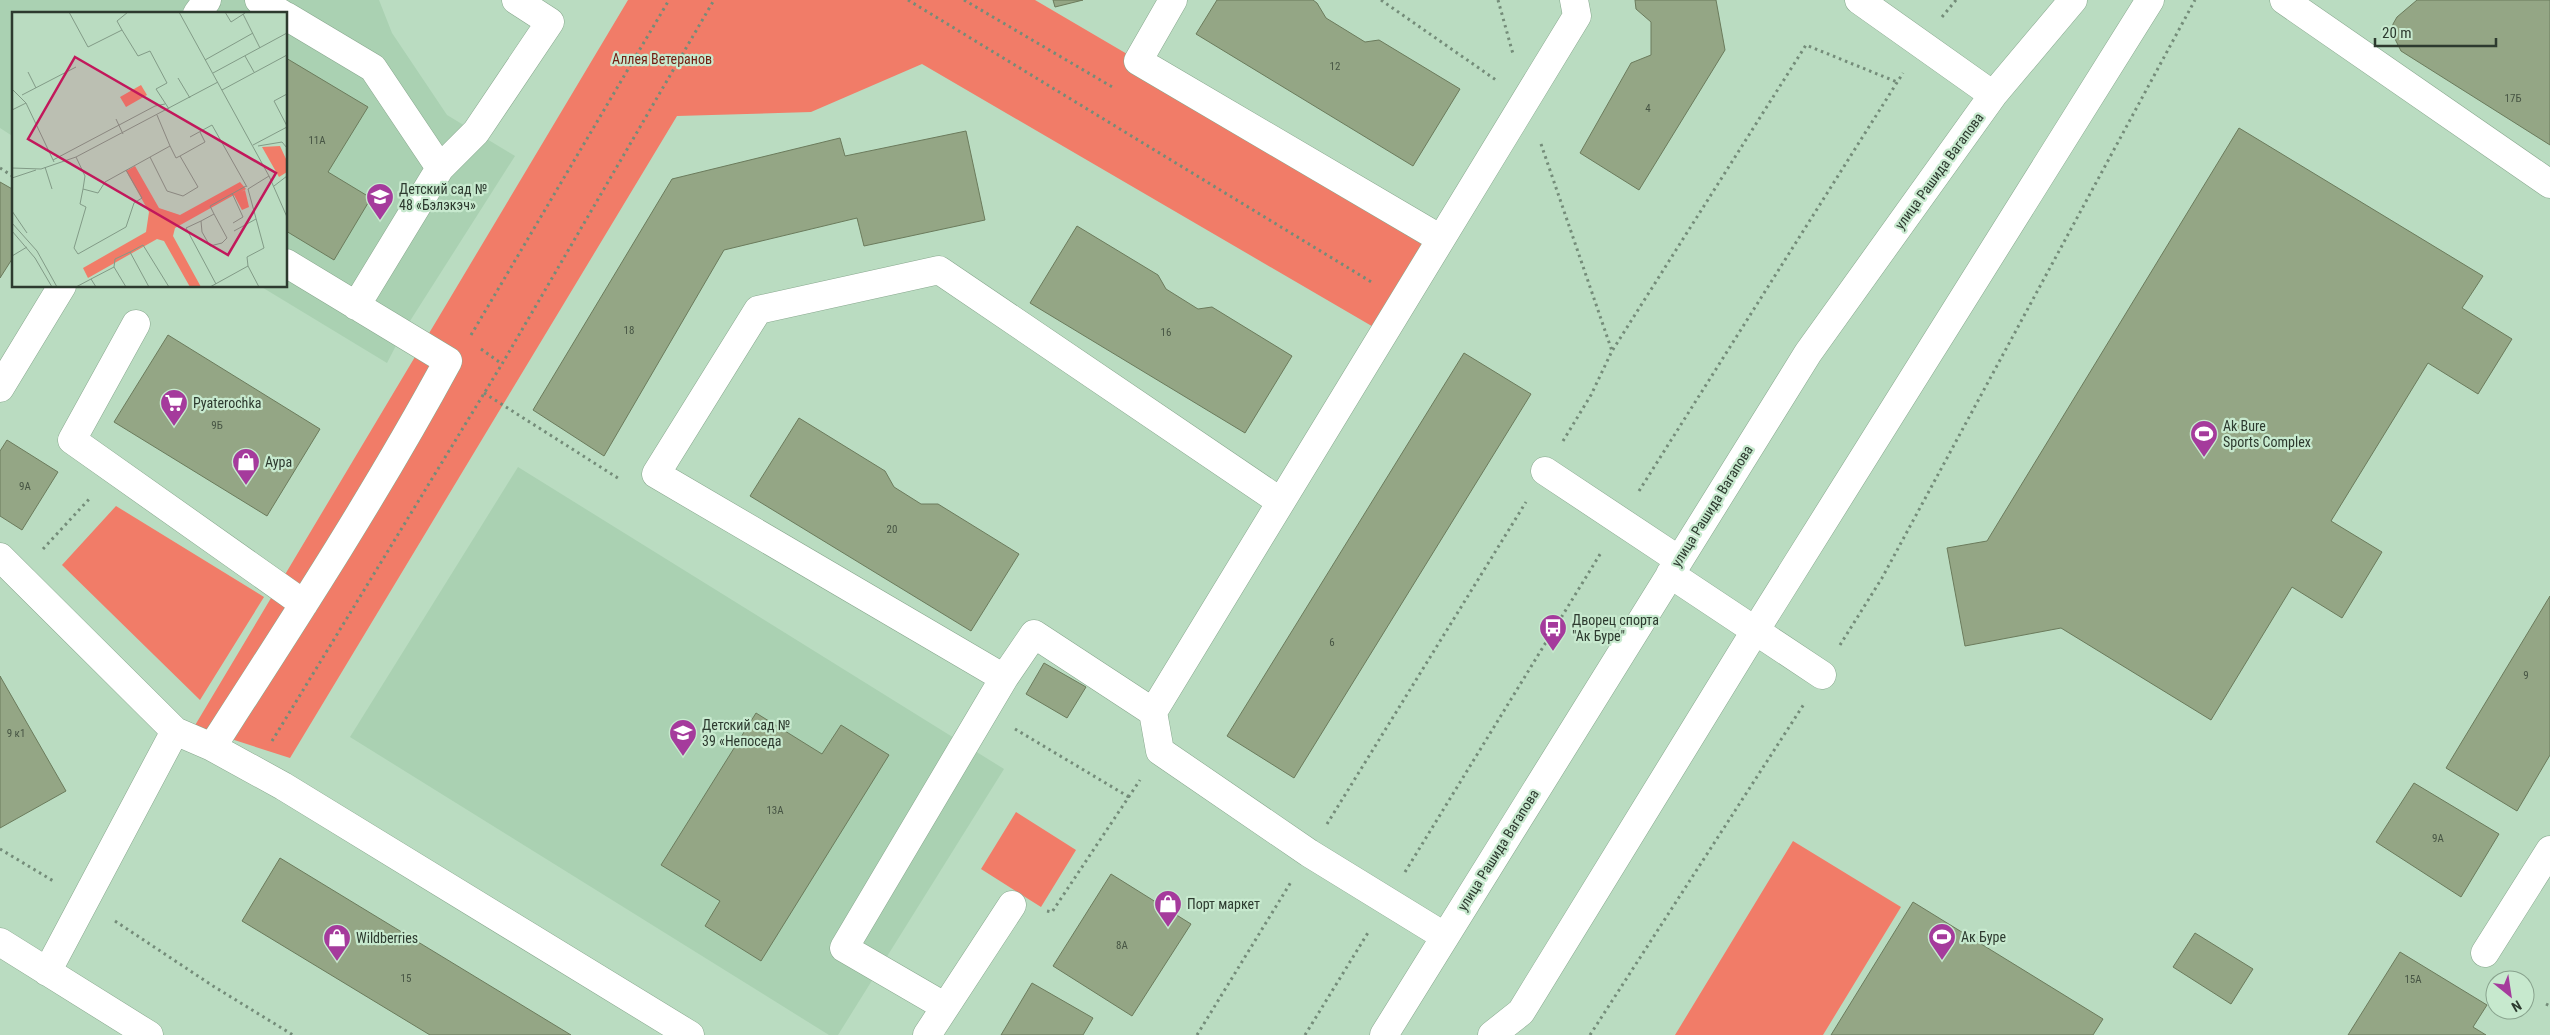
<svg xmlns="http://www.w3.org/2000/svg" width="2550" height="1035" viewBox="0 0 2550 1035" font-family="'Roboto Condensed',sans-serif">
<rect width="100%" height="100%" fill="#badcc1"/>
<path fill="#aad1b2" d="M0 0H379L392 33 447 115 515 156 403 332 387 363 260 286H286V14H14V137L0 128Z
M518 467 1004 769 838 1035H829L350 737Z"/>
<path fill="#f17c68" d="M628 0H1035L1439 237 1382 332 922 64 811 112 677 116 290 758 194 727Z
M116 506 264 597 200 700 62 565Z
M1016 812 1076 850 1041 907 981 869Z
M1793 841 1901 907 1823 1035H1675Z"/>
<path fill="#94a685" stroke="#6b7b5c" d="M1053 0H1083L1055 7Z
M1217 0H1313L1317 3 1326 18 1365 42 1379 40 1460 89 1413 166 1196 34Z
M1635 0H1716L1725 50 1639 190 1580 153 1631 63 1651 55V22L1636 9Z
M2417 0H2550V145L2401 51 2392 33 2393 24 2397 17Z
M286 58 368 107 328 172 371 198 334 260 286 231Z
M2239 128 2483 276 2462 308 2512 339 2478 394 2428 363 2331 521 2382 552 2342 618 2292 587 2211 720 2061 628 1965 646 1947 548 1987 541Z
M966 131 985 220 864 246 857 218 724 250 604 456 533 410 672 179 840 138 845 156Z
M0 182 14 190V256L0 278Z
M1077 226 1158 275 1166 289 1198 309 1212 307 1292 356 1245 433 1030 303Z
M168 335 320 429 267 516 114 422Z
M1464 353 1531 394 1294 778 1227 736Z
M799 418 885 471 894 487 921 504H938L1019 554 971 631 750 496Z
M7 440 58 472 22 530 0 516V451Z
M2550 596V755L2517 811 2446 768Z
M1044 663 1086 687 1067 718 1026 694Z
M0 676 66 791 0 828Z
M756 713 822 754 841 725 889 755 761 961 705 926 720 901 661 865Z
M2414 783 2499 834 2461 897 2376 842Z
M280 858 571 1035H430L242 921Z
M1111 874 1191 924 1132 1016 1053 966Z
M1913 902 2103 1019 2093 1035H1831Z
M2195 933 2253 969 2231 1004 2173 967Z
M2400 952 2487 1005 2473 1027 2486 1035H2348Z
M1032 983 1093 1018 1083 1035H1001Z"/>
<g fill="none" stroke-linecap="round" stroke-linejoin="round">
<defs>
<path id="minor" d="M259 0 282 14
M1173 0 1138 61 1441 239
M1859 0 1993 95
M2284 0 2550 184
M197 14 207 0
M286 16 373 68 440 168 356 306
M440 168 476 132 550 22 516 0
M136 324 72 440 304 604
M0 388 62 286
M1545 471 1679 560
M0 557 175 731 47 972
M1670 574 1822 675
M1153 712 1034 634 1004 678 656 474 758 310 939 270 1281 502
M175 731 212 747 283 786 690 1035
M212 747C294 620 376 494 448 361L286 263
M1444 936 1309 853 1160 751 1153 712 1577 16 1574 0
M0 942 149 1035
M2485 953 2550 850
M944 1006 844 948 1004 678
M927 1035 1012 905
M1384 1035 1808 353 1993 95 2073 0
M1492 1035 1521 1012 1755 631 2150 0"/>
</defs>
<use href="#minor" stroke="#87a78d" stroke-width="29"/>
<path stroke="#748c79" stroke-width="3" stroke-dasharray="2.5 4" stroke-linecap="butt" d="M908 0 1373 283
M964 0 1114 88
M1381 0 1496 80
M1498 0 1513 54
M1942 17 1956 0
M1541 144 1612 351
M0 168 14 177
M471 335 669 0
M481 349 502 364 714 0
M484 393 621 480
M1563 441 1591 395 1612 351 1806 45 1897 82
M1639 491 1903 73
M43 549 91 497
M1840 645 1882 578 2195 0
M1015 729 1129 797
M272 741 502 364
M1327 824 1526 502
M0 849 55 882
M1405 872 1602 551
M1047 911 1052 912 1140 780
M115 921 213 986 293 1035
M2546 1004 2550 1006
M1197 1035 1291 882
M1305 1035 1369 931
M1590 1035 1804 704"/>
<use href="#minor" stroke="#fff" stroke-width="28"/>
</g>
<defs>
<symbol id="school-pin" viewBox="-11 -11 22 30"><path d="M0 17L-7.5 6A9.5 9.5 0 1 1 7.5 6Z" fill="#a53b9c" stroke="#c7e9ce"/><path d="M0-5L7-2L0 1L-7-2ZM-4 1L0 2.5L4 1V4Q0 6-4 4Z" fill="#fff"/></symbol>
<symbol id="supermarket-pin" viewBox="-11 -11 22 30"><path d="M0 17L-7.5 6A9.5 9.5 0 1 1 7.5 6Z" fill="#a53b9c" stroke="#c7e9ce"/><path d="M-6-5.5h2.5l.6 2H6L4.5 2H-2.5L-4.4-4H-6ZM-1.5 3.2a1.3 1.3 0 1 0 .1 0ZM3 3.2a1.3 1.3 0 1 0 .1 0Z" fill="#fff"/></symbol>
<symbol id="stadium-pin" viewBox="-11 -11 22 30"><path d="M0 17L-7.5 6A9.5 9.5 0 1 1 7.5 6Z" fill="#a53b9c" stroke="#c7e9ce"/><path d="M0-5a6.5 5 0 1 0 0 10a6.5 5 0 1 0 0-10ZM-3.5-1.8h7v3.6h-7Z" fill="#fff"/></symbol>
<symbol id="shop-pin" viewBox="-11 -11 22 30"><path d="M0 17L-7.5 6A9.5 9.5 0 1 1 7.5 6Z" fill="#a53b9c" stroke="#c7e9ce"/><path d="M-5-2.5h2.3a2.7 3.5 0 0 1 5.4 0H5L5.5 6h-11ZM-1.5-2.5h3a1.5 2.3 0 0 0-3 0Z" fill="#fff"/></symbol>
<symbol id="bus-pin" viewBox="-11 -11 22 30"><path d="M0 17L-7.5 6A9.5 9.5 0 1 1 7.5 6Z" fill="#a53b9c" stroke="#c7e9ce"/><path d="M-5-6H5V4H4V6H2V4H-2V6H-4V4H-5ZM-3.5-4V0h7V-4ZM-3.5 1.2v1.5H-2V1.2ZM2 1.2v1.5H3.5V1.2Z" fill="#fff"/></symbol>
</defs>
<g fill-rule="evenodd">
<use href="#school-pin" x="364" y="181" width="32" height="43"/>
<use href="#supermarket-pin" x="158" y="387" width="32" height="43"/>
<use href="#stadium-pin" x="2188" y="418" width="32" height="43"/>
<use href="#shop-pin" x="230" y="446" width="32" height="43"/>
<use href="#bus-pin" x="1537" y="612" width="32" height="43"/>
<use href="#school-pin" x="667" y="717" width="32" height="43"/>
<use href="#shop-pin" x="1152" y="888" width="32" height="43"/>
<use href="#stadium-pin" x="1926" y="921" width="32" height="43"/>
<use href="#shop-pin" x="321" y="922" width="32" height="43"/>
</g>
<g text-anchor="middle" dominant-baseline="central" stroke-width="4.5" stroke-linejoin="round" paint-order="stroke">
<g font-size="11" fill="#475544">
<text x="1335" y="66">12</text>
<text x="2513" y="98">17Б</text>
<text x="1648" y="108">4</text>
<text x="317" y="140">11А</text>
<text x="629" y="330">18</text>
<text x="1166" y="332">16</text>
<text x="217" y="425">9Б</text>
<text x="25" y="486">9А</text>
<text x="892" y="529">20</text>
<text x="1332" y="642">6</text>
<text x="2526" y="675">9</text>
<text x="16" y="733">9 к1</text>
<text x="775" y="810">13А</text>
<text x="2438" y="838">9А</text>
<text x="1122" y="945">8А</text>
<text x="406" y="978">15</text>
<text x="2413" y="979">15А</text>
</g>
<g font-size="14" fill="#711d11" stroke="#c7e9ce">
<text x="662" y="59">Аллея Ветеранов</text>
</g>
<g font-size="14" fill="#2d3a2f" stroke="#c7e9ce">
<text transform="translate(1939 171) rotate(-54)">улица Рашида Вагапова</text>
<text transform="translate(1712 506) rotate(-58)">улица Рашида Вагапова</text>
<text transform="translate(1498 850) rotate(-58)">улица Рашида Вагапова</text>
</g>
<g font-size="14" fill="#2d3a2f" stroke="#c7e9ce" text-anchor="start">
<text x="399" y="189">Детский сад №<tspan x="399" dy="16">48 «Бэлэкэч»</tspan></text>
<text x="193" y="403">Pyaterochka</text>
<text x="2223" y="426">Ak Bure<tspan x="2223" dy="16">Sports Complex</tspan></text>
<text x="265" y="462">Аура</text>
<text x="1572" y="620">Дворец спорта<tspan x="1572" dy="16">"Ак Буре"</tspan></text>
<text x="702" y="725">Детский сад №<tspan x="702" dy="16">39 «Непоседа</tspan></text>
<text x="1187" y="904">Порт маркет</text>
<text x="1961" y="937">Ак Буре</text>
<text x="356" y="938">Wildberries</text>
</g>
</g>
<g transform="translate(12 12)">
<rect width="275" height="275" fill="#badcc1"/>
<path d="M129 73 135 83 114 95 108 85ZM268 134 275 149V160L267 165 250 135ZM123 154 147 196 168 203 228 170 234 177 229 180 233 178 237 195 230 198 222 183 163 216 161 224 189 275H178L152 229 145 227 76 266 71 256 134 220 137 200 114 159Z" fill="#f17c68"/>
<path fill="none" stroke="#829b87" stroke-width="1" d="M57 0 76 35 110 18 126 44 138 39 155 71 144 77 157 97M167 0 257 164 275 205M213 0 219 10 233 1M231 2 248 36M110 18 105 9 116 0M233 44 242 60M193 48 241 21M16 60 24 76M201 61 275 21M166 66 178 86M0 77 14 91 42 150M210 78 275 43M275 82 262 89 275 114M10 83 64 55M0 98 14 91M104 107 111 122M178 125 200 113 235 175M241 133 275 115M246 134 270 130 275 136M168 144 193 130 188 120M64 145 73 164 71 177 86 181 93 170 158 134 145 103M138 145 155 179 171 184 186 175 168 144 164 146 158 134M41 148 143 94 153 92M33 155 40 177M0 156 29 157 64 145 206 70M0 166 24 158M262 174 275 164M71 177 68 192 74 195 62 236 66 242 114 215 122 191 130 186 114 158M220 181 231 205 221 211M0 199 15 221M202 202 189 209 190 220 198 234 210 231 215 226 202 202 198 194 234 174M189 209 174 216 204 272M0 211 25 239 45 275M0 219 23 246 40 275M222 219 244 207M0 244 15 235M236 254 235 245 252 236 236 177 257 164M102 255 114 275M79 267 102 255 103 247 118 240M64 275 79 267 84 275M137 275 118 240 131 233 157 275M198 275 236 254 247 275"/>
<path fill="#c2185b" fill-opacity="0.15" stroke="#c2185b" stroke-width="2.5" d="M63 45 264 161 216 243 16 127Z"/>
<rect width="275" height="275" fill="none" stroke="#2d3a2f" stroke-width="2.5"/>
</g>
<g transform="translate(2510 995) rotate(150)"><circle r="24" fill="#c7e9ce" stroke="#89a38e"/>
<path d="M0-4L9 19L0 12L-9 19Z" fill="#a53b9c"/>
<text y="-8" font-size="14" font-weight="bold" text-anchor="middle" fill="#2d3a2f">N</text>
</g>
<path d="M2375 38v8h121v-8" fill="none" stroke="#2d3a2f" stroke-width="2.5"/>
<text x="2382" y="38" font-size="15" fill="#2d3a2f" stroke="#c7e9ce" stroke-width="4" paint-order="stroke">20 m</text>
</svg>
